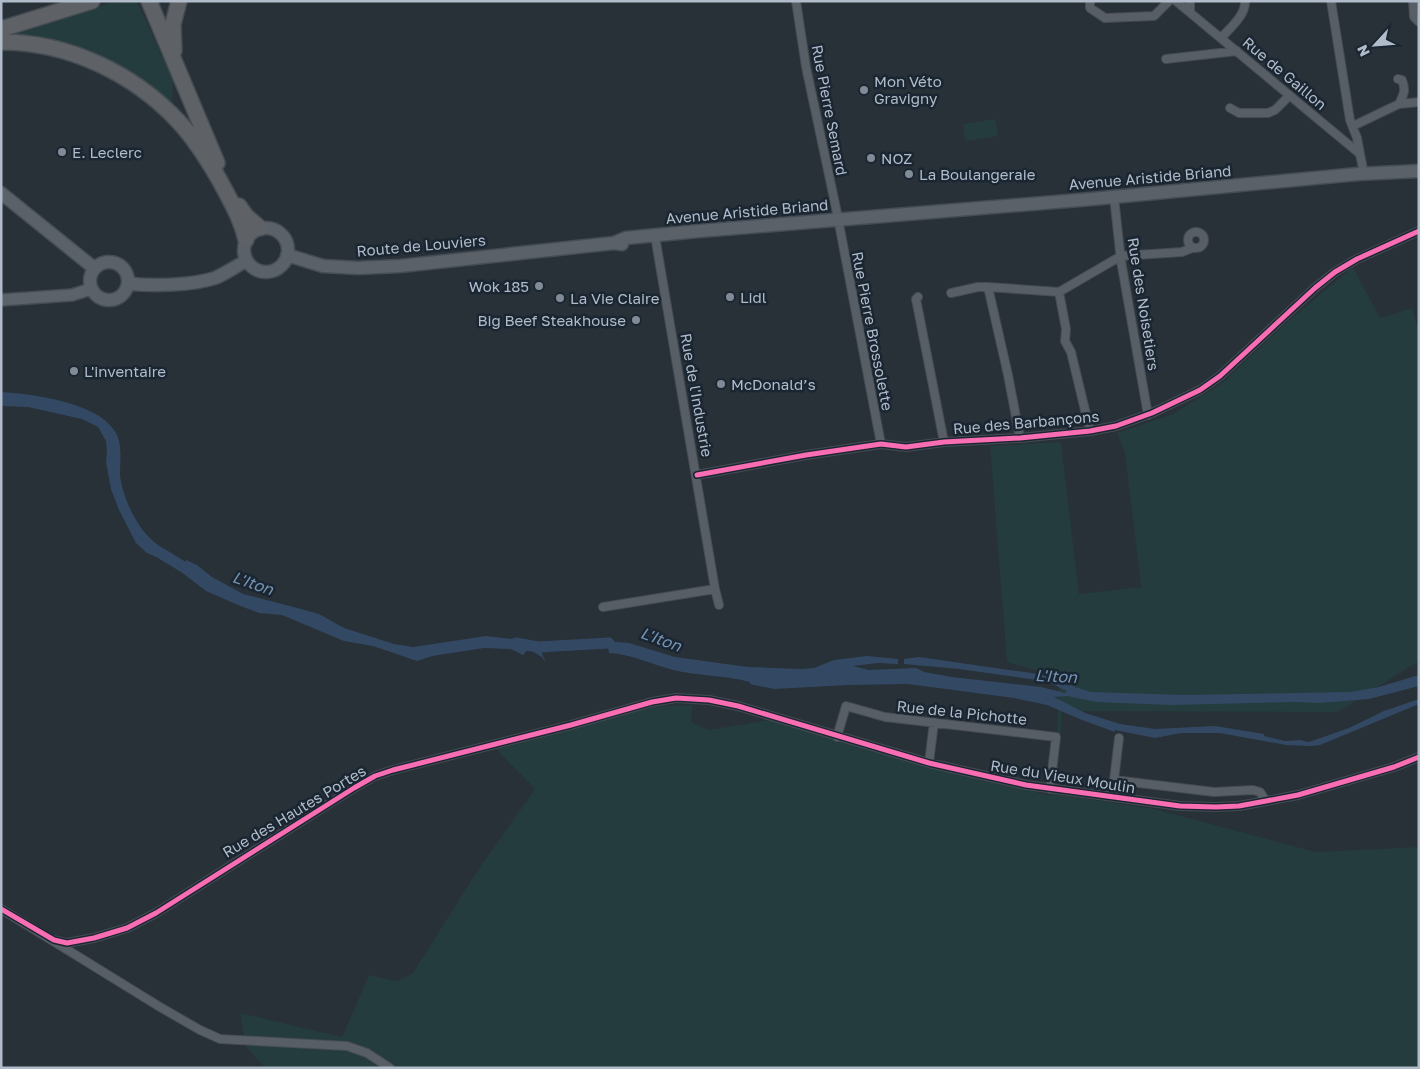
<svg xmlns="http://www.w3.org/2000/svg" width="1420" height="1069" viewBox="0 0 1420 1069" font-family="'Golos Text',sans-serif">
<rect width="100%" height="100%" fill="#283038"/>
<path fill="#243c3e" d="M116 1H137L173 80 172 107 117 66 67 44 12 34Z
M995 119 998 136 965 141 963 124Z
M1353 267 1380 318 1412 308 1419 332V661L1338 712 1062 711 1056 794 1154 809 1316 852 1419 847V1068H265L246 1047 240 1013 342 1037 369 975 396 981 413 973 478 870 535 789 493 746 616 715 659 706 693 705 691 722 709 730 769 720 1051 796 1057 741 1059 677 1007 662 990 446 1061 442 1079 594 1141 587 1125 453 1117 433 1173 414 1222 383 1285 324Z"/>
<path fill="#334963" d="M1 392C32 394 96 402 114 430 123 442 120 461 120 475 122 495 136 526 151 539 158 546 168 551 176 556L172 564 147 553 136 543 119 510 111 489 106 462 107 452 106 441 98 427 82 419 28 407 1 406Z
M186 560 197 565 212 577 243 594 305 610 319 614 344 628 394 644 413 647 486 636 529 641 531 647 538 642 546 664 542 657 528 649 523 655 511 649 484 648 432 656 417 661 373 646 344 641 282 615 259 613 238 605 206 591 180 571Z
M594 640 629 643 675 657 748 667 801 669 814 668 834 660 867 656 898 659V664L878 663 853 666 869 670 916 668 924 672 952 677 1041 687 1065 693 1067 691 1052 684 1037 680 959 669 904 664V659L919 657 1052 676 1075 687 1091 692 1183 695 1351 692 1379 687 1419 675V686L1369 699 1319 703 1296 702 1171 705 1097 702 1067 696 1054 697 1085 713 1120 724 1155 729 1215 726 1264 734V736L1285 741 1300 740 1309 742 1349 728 1384 711 1419 699V704L1320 745 1311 746 1286 745 1220 733H1181L1155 738 1115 730V732L1082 720 1047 705 1014 698 908 684 848 685 774 689 750 684V682C725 675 698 676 673 670 651 664 631 654 609 653L608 646H594Z"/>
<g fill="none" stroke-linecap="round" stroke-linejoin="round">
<path stroke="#334963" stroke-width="11" d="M162 554 195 574
M516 643 538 647 609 643"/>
<defs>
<path id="street" d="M796 1 806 67 836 208 881 444
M1090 1V8L1105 18 1154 16 1169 1
M1176 1 1360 154 1364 174
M1190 1V12
M1331 1 1350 120 1357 138 1360 154
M1413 1 1414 17 1419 22
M1221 38C1230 28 1246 15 1245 1
M1166 59 1237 51
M1398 79 1402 80C1406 90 1404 94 1399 104
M1230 108 1239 113H1268L1275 110 1289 96
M1353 126 1399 104 1419 102
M1114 197 1121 261 1148 415
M1188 240a8 8 0 1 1 16 0a8 8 0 1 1-16 0Z
M988 287 1008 375 1020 438
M1059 292 1066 329 1065 341 1071 352 1090 431
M951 293 978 287H988L1059 292 1121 256 1182 252 1192 248
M918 297 916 299 944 442
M697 475 806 455 881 444 906 447 944 442 1020 438 1090 431 1116 426 1152 413 1200 390 1220 376 1315 288 1335 272 1357 259 1419 231
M715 589 719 605
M603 607 715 589 655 236
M837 737 846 706 885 717 1056 737 1050 789
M929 763 934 722
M1114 780 1119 738
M1113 797 1114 780 1214 792 1253 790 1260 792 1266 801
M1 909 160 1007 200 1030 220 1039 347 1046 367 1053 390 1068
M54 940 67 943 94 938 127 928 156 913 354 788 375 776 393 770 571 725 652 702 676 698 709 700 738 706 929 763 1026 785 1180 806 1216 807 1239 806 1266 801 1298 795 1394 767 1419 757"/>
<path id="secondary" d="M1 300 72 295 91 289"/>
<path id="primary" d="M1 193 94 268
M244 250a22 22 0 1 1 44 0a22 22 0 1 1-44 0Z
M614 243 626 238 699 231 1092 199 1358 174 1419 171
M287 255 323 266 358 268 400 266 614 243 622 244
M90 281a19 19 0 1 1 38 0a19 19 0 1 1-38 0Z
M128 283C149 287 194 285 215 278 225 274 236 266 246 261"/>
<path id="highway" d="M149 1 217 163
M1 29 92 1
M1 42C68 42 133 73 178 121 195 139 208 160 220 181 230 200 241 218 246 240
M174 51 173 24 179 1
M239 206 246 216 260 228"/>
</defs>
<use href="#street" stroke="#454b51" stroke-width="10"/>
<use href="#secondary" stroke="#454b51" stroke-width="14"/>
<use href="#primary" stroke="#454c54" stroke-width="15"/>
<use href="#highway" stroke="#454c53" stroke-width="18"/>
<use href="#street" stroke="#585e66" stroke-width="8"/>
<use href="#secondary" stroke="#5c626a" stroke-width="11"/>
<use href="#primary" stroke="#5a6168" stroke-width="12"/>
<use href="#highway" stroke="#5e6165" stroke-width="15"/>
<defs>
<path id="cycleway" d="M697 475 806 455 881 444 906 447 944 442 1020 438 1090 431 1116 426 1152 413 1200 390 1220 376 1315 288 1335 272 1357 259 1419 231
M1 909 54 940 67 943 94 938 127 928 156 913 354 788 375 776 393 770 571 725 652 702 676 698 709 700 738 706 929 763 1026 785 1180 806 1216 807 1239 806 1266 801 1298 795 1394 767 1419 757"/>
</defs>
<use href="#cycleway" stroke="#1b2633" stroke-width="8"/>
<use href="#cycleway" stroke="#f96db3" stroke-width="5"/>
</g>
<g fill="#818b97" stroke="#1b2633" stroke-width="2">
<circle cx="864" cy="90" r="5"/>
<circle cx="62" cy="152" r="5"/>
<circle cx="871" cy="158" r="5"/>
<circle cx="909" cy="174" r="5"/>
<circle cx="539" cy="286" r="5"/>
<circle cx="730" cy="297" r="5"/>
<circle cx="560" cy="298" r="5"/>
<circle cx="636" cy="320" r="5"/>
<circle cx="74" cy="371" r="5"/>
<circle cx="721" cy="384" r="5"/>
</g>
<g text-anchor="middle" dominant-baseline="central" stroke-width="5" stroke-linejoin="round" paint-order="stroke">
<g font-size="15" fill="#b1bcca" stroke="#1b2633">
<text transform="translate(1285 73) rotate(40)">Rue de Gaillon</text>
<text transform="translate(830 110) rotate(79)">Rue Pierre Semard</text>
<text transform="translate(1150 177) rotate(-5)">Avenue Aristide Briand</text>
<text transform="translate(747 211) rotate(-5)">Avenue Aristide Briand</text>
<text transform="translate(421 245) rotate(-5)">Route de Louviers</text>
<text transform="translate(1144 304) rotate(81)">Rue des Noisetiers</text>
<text transform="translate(873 331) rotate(79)">Rue Pierre Brossolette</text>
<text transform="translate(697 395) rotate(80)">Rue de l'Industrie</text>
<text transform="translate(1026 422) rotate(-5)">Rue des Barbançons</text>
<text transform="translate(962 712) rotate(6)">Rue de la Pichotte</text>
<text transform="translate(1063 776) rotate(9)">Rue du Vieux Moulin</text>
<text transform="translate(294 811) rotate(-31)">Rue des Hautes Portes</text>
</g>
<g font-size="15" fill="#b1bcca" stroke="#1b2633" text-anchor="start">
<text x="874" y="81">Mon Véto<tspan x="874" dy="17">Gravigny</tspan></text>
<text x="72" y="152">E. Leclerc</text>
<text x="881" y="158">NOZ</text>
<text x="919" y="174">La Boulangeraie</text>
<text x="529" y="286" text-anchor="end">Wok 185</text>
<text x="740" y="297">Lidl</text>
<text x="570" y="298">La Vie Claire</text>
<text x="626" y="320" text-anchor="end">Big Beef Steakhouse</text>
<text x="84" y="371">L'inventaire</text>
<text x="731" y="384">McDonald’s</text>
</g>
<g font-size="16" font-style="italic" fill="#7694b4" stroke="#1b2633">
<text transform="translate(253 583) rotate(19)">L'Iton</text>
<text transform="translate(661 639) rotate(20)">L'Iton</text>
<text transform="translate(1056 676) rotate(3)">L'Iton</text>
</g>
</g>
<rect width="1420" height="1069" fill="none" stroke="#b1bcca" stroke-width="5"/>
<g transform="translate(1375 45) rotate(244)" stroke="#1b2633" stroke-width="4" paint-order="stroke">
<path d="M0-4L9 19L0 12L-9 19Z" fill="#b1bcca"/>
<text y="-8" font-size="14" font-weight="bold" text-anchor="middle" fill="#b1bcca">N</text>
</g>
</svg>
